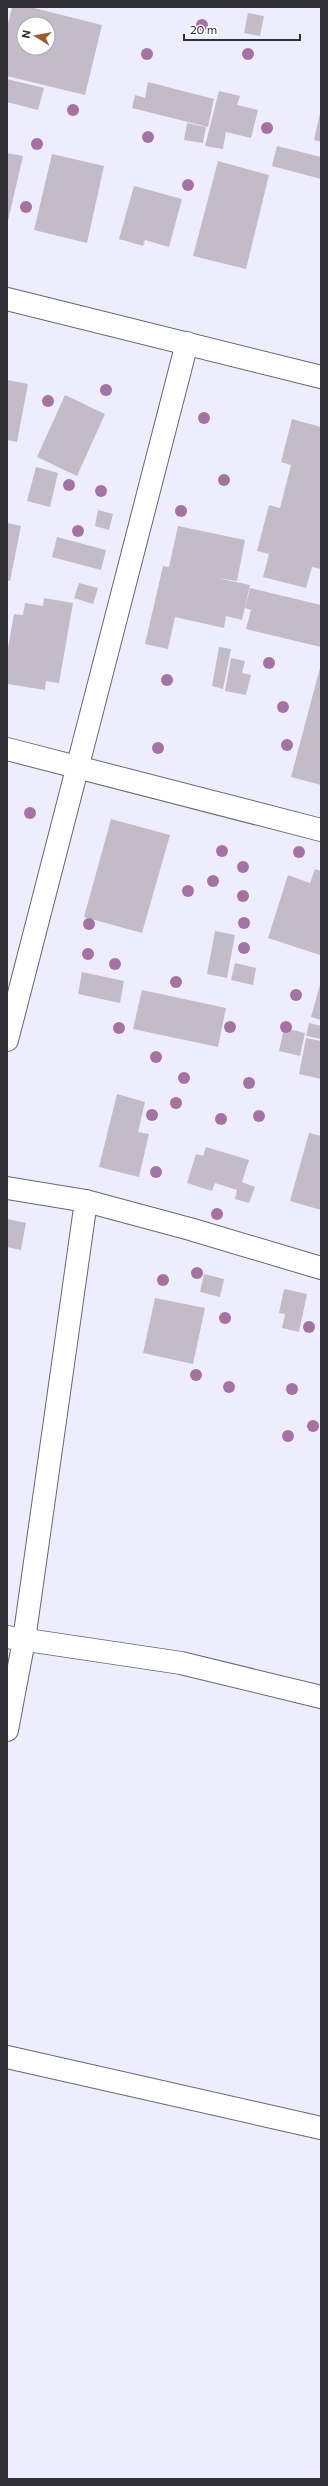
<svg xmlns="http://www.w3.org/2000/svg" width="328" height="2486" viewBox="0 0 328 2486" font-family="Commissioner,sans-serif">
<rect width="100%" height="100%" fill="#eeedfd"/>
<path fill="#c4bbc9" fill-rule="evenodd" d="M12 7H30L102 25 85 95 7 76V28ZM24 24H48V48H24Z
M248 13 264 16 260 36 244 33Z
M7 79 44 88 38 110 7 102Z
M148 82 214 99 208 127 132 108 135 95 145 98Z
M219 91 240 96 237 105 258 110 251 138 226 132 223 149 205 146Z
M320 113H321V142L314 140Z
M187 123 206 127 203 143 184 140Z
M277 146 321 157V179L272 166Z
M7 153 23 156 8 221H7Z
M52 154 104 166 87 243 34 230Z
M218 161 269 175 246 269 193 256Z
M134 186 182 199 169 247 145 240 143 246 119 239Z
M7 380 28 384 17 442 7 440Z
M65 395 105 414 77 476 37 457Z
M292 419 321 427V569L312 567 306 588 263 577 269 554 257 551 269 505 280 508 291 465 281 462Z
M36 467 58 473 50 507 27 501Z
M98 510 113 514 109 530 95 526Z
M7 523 21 526 10 581 7 580Z
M178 526 245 540 237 581 217 578 250 585 242 620 226 616 224 628 175 617 168 649 145 644 163 566 169 567Z
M57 537 106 550 101 570 52 557Z
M79 583 98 588 93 604 74 598Z
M250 588 321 605V647L246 629 251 610 245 608Z
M44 598 73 603 59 683 46 681 45 690 7 684V654L14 614 23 615 25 603 43 606Z
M219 647 231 649 223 689 212 686Z
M231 658 245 661 242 673 251 675 246 695 225 691Z
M321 664V785L291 777Z
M111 819 170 835 142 933 84 917Z
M315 869 321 871 320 955 268 938 288 875 310 883Z
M215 931 235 935 227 978 207 974Z
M235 963 256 968 253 985 231 980Z
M82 972 124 981 120 1003 78 994Z
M321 981V1020L311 1017Z
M142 990 226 1008 218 1047 133 1029Z
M309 1023 321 1026V1039L306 1036Z
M284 1028 305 1033 300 1056 279 1051Z
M306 1038 321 1041V1079L299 1074Z
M117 1094 145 1102 138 1132 149 1134 139 1177 99 1167Z
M309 1133 321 1136V1210L290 1201Z
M206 1147 249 1160 242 1182 255 1187 249 1203 235 1199 237 1190 215 1183 212 1191 187 1183 196 1154 203 1156Z
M7 1219 26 1223 21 1250 7 1247Z
M204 1274 224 1279 220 1297 200 1292Z
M284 1289 307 1294 299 1332 282 1328 285 1314 279 1313Z
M155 1298 205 1308 193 1364 143 1353Z"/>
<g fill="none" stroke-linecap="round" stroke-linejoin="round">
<defs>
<path id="street" d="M7 299 321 377
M7 749 321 830
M7 1040 187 343
M7 1188 86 1201 190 1229 321 1268
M7 1637 181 1663 321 1697
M7 1730 24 1640 86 1201
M7 2057 321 2128"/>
</defs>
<use href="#street" stroke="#686775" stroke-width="24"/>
<use href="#street" stroke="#fff" stroke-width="22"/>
</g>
<g fill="#a573a1">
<circle cx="202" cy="25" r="6"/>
<circle cx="147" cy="54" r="6"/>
<circle cx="248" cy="54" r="6"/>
<circle cx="73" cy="110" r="6"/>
<circle cx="267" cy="128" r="6"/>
<circle cx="148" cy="137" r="6"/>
<circle cx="37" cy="144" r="6"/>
<circle cx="188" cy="185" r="6"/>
<circle cx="26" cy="207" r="6"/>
<circle cx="106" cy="390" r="6"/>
<circle cx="48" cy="401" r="6"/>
<circle cx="204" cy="418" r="6"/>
<circle cx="224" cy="480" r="6"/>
<circle cx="69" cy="485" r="6"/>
<circle cx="101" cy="491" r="6"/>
<circle cx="181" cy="511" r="6"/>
<circle cx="78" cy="531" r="6"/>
<circle cx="269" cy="663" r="6"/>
<circle cx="167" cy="680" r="6"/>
<circle cx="283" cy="707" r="6"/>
<circle cx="287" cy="745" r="6"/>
<circle cx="158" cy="748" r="6"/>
<circle cx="30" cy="813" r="6"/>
<circle cx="222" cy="851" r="6"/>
<circle cx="299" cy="852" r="6"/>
<circle cx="243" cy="867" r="6"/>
<circle cx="213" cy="881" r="6"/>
<circle cx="188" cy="891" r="6"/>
<circle cx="243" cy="896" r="6"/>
<circle cx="244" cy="923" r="6"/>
<circle cx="89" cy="924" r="6"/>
<circle cx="244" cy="948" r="6"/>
<circle cx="88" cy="954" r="6"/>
<circle cx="115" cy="964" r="6"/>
<circle cx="176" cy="982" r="6"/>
<circle cx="296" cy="995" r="6"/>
<circle cx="230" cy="1027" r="6"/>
<circle cx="286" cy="1027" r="6"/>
<circle cx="119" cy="1028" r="6"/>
<circle cx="156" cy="1057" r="6"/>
<circle cx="184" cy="1078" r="6"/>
<circle cx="249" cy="1083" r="6"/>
<circle cx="176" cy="1103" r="6"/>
<circle cx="152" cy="1115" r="6"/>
<circle cx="259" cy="1116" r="6"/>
<circle cx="221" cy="1119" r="6"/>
<circle cx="156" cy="1172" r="6"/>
<circle cx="217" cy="1214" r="6"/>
<circle cx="197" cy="1273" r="6"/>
<circle cx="163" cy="1280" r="6"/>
<circle cx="225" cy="1318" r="6"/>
<circle cx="309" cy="1327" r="6"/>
<circle cx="196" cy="1375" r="6"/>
<circle cx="229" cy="1387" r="6"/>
<circle cx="292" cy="1389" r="6"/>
<circle cx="313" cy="1426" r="6"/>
<circle cx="288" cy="1436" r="6"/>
</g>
<rect width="328" height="2486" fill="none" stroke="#303036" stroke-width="16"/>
<g transform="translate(36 36) rotate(281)"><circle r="19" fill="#ffffff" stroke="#acacaf"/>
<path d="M0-3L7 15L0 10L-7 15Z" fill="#9f5c2b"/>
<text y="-6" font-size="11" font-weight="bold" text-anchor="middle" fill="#303036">N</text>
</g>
<path d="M184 34v6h116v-6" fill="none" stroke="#303036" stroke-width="2"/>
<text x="190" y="34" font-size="12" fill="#303036" stroke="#ffffff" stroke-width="3" paint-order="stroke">20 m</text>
</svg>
